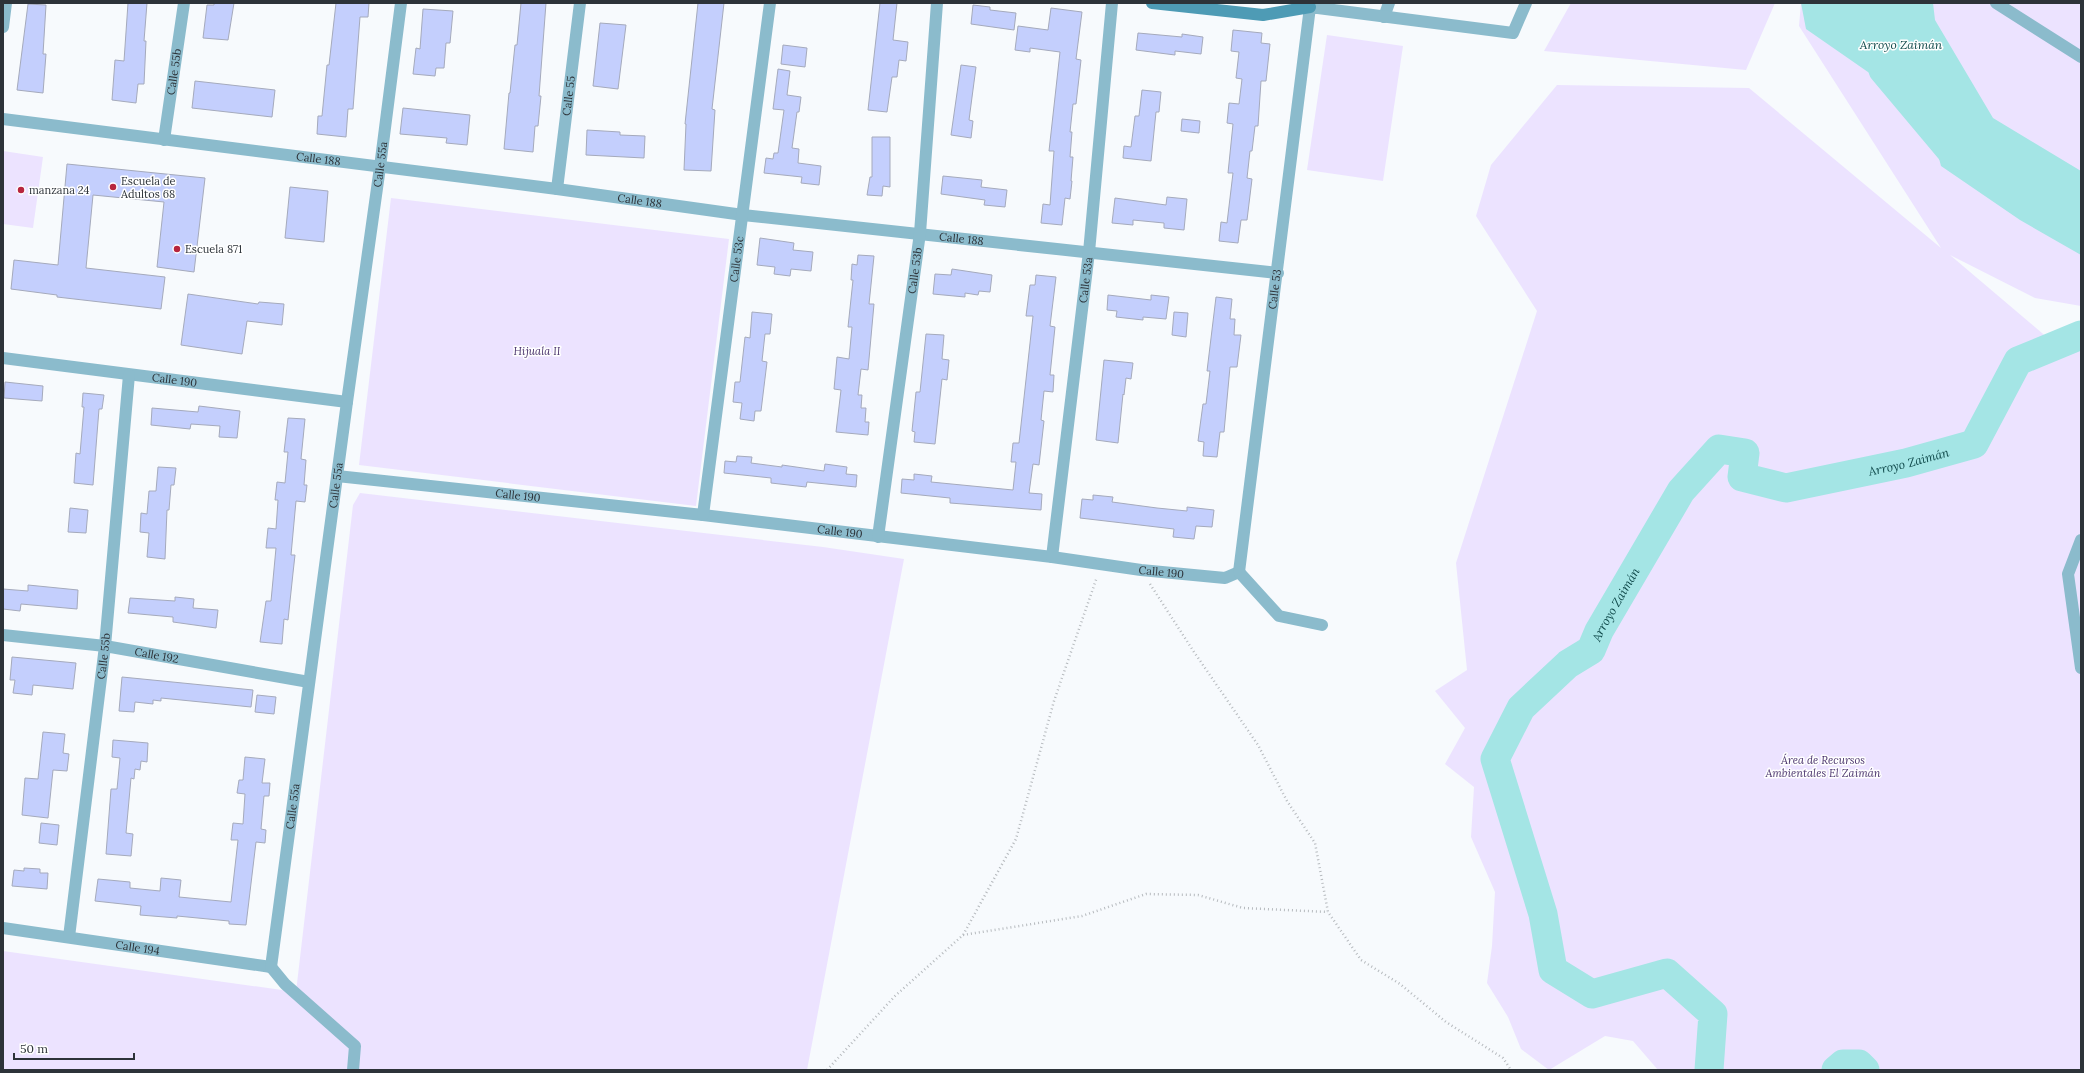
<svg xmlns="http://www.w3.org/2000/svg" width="2084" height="1073" viewBox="0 0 2084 1073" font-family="Lora,serif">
<rect width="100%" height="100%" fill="#f7fafd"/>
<path fill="#ece3ff" d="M1571 3H1775L1746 70 1544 51Z
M1801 3H2081V306L2035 298 1950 255 2056 345 2081 335V1070H1658L1633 1041 1605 1036 1549 1070 1521 1049 1508 1017 1487 983 1492 946 1495 892 1471 837 1474 787 1445 764 1465 728 1435 691 1467 670 1456 563 1537 311 1476 216 1491 165 1557 85 1749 88 1941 248 1799 26Z
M1327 35 1403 46 1383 181 1307 170Z
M3 151 43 157 33 228 3 224Z
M391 198 729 239 696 506 359 465Z
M360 493 823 547 904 559 807 1070H3V951L296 992 353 505Z"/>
<path fill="#a4e5e5" d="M1801 3H1933L1935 20 1993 118 2081 171V255L2020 220 1941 166 1927 113 1806 29Z"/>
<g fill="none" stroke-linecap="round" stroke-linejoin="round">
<g stroke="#a4e5e5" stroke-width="29">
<path d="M1883 70 1956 157"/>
<path id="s1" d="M1709 1070 1713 1014 1667 973 1592 994 1553 970 1543 914 1495 759 1521 708 1568 664 1591 650 1599 631 1681 491 1719 449 1745 453 1742 477 1786 488 1906 463 1974 444 2018 361 2081 335"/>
<path d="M1836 1070 1843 1064H1859L1865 1070"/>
</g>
</g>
<path fill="#c4cffd" stroke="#a5aabc" d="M128 3H147L144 41H146L144 84H138L136 103 112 100 115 60 124 61Z
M214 3H234L228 40 203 38 207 5H214Z
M336 3H369L368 17H360L353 109H348L346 137 317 134 318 116H322L327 65H329Z
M521 3H546L539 96H541L538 126H535L533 152 504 149 509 93H510L515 45H517Z
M698 3H724L712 109 715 110 711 171 684 170 686 124H685Z
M880 3H897L893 40 908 42 906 61 899 60 897 77H892L887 112 868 110Z
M28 4 46 5 43 54H46L43 93 17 90Z
M973 5 990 7V10L1016 13 1014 30 971 24Z
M1051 8 1082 12 1076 59 1081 60 1076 104H1073L1070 132H1072L1070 157H1073L1071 181H1072L1070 199 1065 198 1062 225 1041 223 1043 204 1050 205 1054 151H1049L1060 52 1030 48V52L1015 50 1018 26 1048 30Z
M423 9 453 11 450 43H446L444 68H436L435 76 413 74 416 48 420 49Z
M600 23 626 25 618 89 593 86Z
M1233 30 1262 33 1261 43 1270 44 1266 81H1261L1258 126H1255L1252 151H1250L1247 178 1252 179 1247 220H1241L1238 243 1219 241 1221 222 1227 223 1233 173H1228L1233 124 1227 123 1229 103 1239 104 1242 79 1236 78 1239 52 1231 51Z
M1138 33 1182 37V34L1203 37 1201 54 1175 51V55L1136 50Z
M783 45 807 48 805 67 781 64Z
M961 65 976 67 969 120 973 121 971 138 951 135Z
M778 69 790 71 787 95 801 97 799 112H797L792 148 799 149 798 163 821 166 819 185 801 183 802 177 764 173 766 158 773 159 774 153H778L784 110 773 109Z
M195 81 275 90 272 117 192 108Z
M1142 90 1161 92 1159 112H1156L1151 161 1123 158 1124 146 1131 147 1135 116H1139Z
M403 108 470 115 467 145 446 143 447 138 400 134Z
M1182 119 1200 121 1199 133 1181 131Z
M587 130 620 132V135L645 136 644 158 586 155Z
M872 137H890V187L883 186 882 196 867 195 870 177H872Z
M67 164 205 178 194 272 157 267 164 202 93 195 86 268 165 277 161 309 57 297V295L11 289 14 260 58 265Z
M943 176 982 180 981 187 1007 190 1005 207 984 205 985 200 941 194Z
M290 187 328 191 324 242 285 238Z
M1167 197 1187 199 1184 230 1164 228V223L1133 220V225L1112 223 1115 198 1166 205Z
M760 238 794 243 793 250 813 252 811 271 791 269 790 276 774 274 775 267 757 265Z
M858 255 874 256 869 304H874L868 370 861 369 858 395H862L861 408H866L865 422H869L868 435 836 432 841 390 834 389 837 357 849 359 852 327H848L853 280H851L852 264 857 265Z
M952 269 992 275 990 292 979 291 978 295 965 293V297L933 294 935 274 951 275Z
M1036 275 1056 277 1050 326 1055 327 1050 375H1054L1053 392 1044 391 1041 420 1044 421 1039 465 1033 464 1029 493 1042 494 1041 510 950 503V498L901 493 902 479 914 480V474L932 476 931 482 1013 490 1016 462H1011L1013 443H1019L1033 316H1026L1030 285H1035Z
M188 294 258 304 259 302 284 304 282 325 247 321 242 354 181 345Z
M1108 295 1151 300V295L1169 297 1166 319 1143 317V320L1116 317 1117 311 1107 310Z
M1216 297 1232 299 1230 319H1235L1234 335H1241L1237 367H1230L1224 432H1220L1217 457 1203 456 1204 442 1198 441 1203 404H1206L1210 371H1207Z
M752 312 772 314 770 334H765L762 361 767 362 761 411H755L754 421 740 419 742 403 733 402 735 382H740L745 337 750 338Z
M1174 312 1188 313 1186 337 1172 335Z
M926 334 944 335 942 359 949 360 947 380 942 379 935 444 914 442 915 432 912 431 916 392H920Z
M1104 360 1133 363 1131 379 1126 378 1124 395 1123 394 1118 443 1096 440Z
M5 382 43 386 42 401 4 398Z
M83 393 104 395 102 409H99L93 485 74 483 76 453 80 454 84 407H82Z
M199 406 240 411 237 438 219 437 220 426 191 424 190 429 151 425 152 408 198 412Z
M288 418 305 419 301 459 306 460 304 485H307L305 502 296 501 291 555H295L293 573 288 620 284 619 282 644 260 642 266 601H271L276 548H266L268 528 276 529 278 500H275L277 482 285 483 288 452H284Z
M737 456 752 457 751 463 782 467V465L824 471 825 464 847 467 846 474 857 475 856 487 807 482 806 487 771 483V478L724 473 725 461 736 462Z
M158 467 176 468 174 485H171L169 510H167L165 559 147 557 149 533 140 532 141 513 147 514 149 491H156Z
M1093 495 1113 497 1112 502 1157 508 1187 511V507L1214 510 1212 527 1196 526 1194 539 1173 537 1174 529 1080 518 1082 499 1093 500Z
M70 508 88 510 86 533 68 532Z
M28 585 78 590 77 609 21 604 20 611 3 609V589L28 591Z
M175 597 194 599 193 608 218 610 216 628 173 622V617L128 613 130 598 175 601Z
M12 657 76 663 73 689 33 685 32 695 13 693 15 680H10Z
M122 677 253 690 251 707 161 698V701L153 700V704L135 702 134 712 119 711Z
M257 695 276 697 274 714 255 712Z
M43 732 65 734 63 753 69 754 67 771 53 770 48 818 22 815 25 778 38 779Z
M113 740 148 743 147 762 141 761 140 770 135 769 134 779 131 778 126 833 133 834 131 856 106 854 111 789H117L120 758 112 757Z
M245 757 265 759 262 783H270L269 796H264L261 829 266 830 265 843 256 842 246 925 229 924V921L177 916V918L140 915 141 906 95 901 98 879 130 882V888L160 891 161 878 181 880 179 897 231 902 238 840H231L233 823 243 824 245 794 237 793 239 780H243Z
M41 823 59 825 57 845 39 843Z
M24 868 40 869V873H48L47 889 12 886 14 870 24 871Z"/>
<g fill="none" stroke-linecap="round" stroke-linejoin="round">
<path stroke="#b6babe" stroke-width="2.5" stroke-dasharray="1 3" stroke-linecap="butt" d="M1150 584 1194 652 1258 745 1287 801 1315 843 1328 912 1361 960 1400 984 1446 1022 1503 1058 1511 1070
M963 935 1082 916 1146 894 1198 895 1243 908 1328 912
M827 1070 895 996 963 935 1016 839 1054 701 1097 577"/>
<g stroke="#8bbbcc" stroke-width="12">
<path d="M1996 3 2081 57"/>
<path d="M1384 17 1389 3"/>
<path d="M3 27 6 3"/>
<path id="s2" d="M3 119 557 189 743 215 1278 273"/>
<path id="s3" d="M164 140 184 3"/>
<path id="s4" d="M557 189 580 3"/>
<path id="s5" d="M3 358 347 402"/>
<path id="s6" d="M337 476 703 515 1052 557 1141 570 1225 578 1239 572"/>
<path id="s7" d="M703 515 770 3"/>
<path id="s8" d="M878 537 920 233 937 3"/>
<path d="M2081 540 2068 574 2081 668"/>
<path id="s9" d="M1052 557 1089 252 1112 3"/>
<path id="s10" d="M1239 572 1310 7 1513 33 1526 3"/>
<path d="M1239 572 1279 616 1322 625"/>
<path id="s11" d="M3 635 105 646 309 682"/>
<path id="s12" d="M3 928 271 967"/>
<path id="s13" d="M69 937 105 646 129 375"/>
<path id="s14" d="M271 967 347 402 380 167 401 3"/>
<path d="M271 967 285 984 355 1046 353 1070"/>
</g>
<path stroke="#4e9bb5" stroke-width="12" d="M1152 3 1263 15 1310 7"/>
</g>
<g fill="#b7253e" stroke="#fff" stroke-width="1.5">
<circle cx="113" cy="187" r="4"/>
<circle cx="21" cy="190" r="4"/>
<circle cx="177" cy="249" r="4"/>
</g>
<g text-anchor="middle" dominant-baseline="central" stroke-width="3" stroke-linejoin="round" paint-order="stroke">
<g font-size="11" fill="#2d3339" stroke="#fff">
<text stroke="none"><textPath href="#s3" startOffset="69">Calle 55b</textPath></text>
<text stroke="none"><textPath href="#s4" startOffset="94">Calle 55</textPath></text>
<text stroke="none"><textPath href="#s2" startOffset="318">Calle 188</textPath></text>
<text stroke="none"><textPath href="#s14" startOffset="810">Calle 55a</textPath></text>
<text stroke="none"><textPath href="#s2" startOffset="642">Calle 188</textPath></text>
<text stroke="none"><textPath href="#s2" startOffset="966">Calle 188</textPath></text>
<text stroke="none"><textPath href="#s7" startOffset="258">Calle 53c</textPath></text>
<text stroke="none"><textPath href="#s8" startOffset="269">Calle 53b</textPath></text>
<text stroke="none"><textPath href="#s9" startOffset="279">Calle 53a</textPath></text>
<text stroke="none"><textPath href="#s10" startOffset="285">Calle 53</textPath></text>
<text stroke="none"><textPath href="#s5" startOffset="173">Calle 190</textPath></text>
<text stroke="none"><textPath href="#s14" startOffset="486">Calle 55a</textPath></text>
<text stroke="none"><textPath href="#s6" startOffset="182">Calle 190</textPath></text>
<text stroke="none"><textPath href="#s6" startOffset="506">Calle 190</textPath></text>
<text stroke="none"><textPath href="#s6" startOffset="830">Calle 190</textPath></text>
<text stroke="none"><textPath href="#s13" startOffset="283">Calle 55b</textPath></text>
<text stroke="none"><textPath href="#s11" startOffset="155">Calle 192</textPath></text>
<text stroke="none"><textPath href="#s14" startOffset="162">Calle 55a</textPath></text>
<text stroke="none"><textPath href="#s12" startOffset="136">Calle 194</textPath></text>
</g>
<g font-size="11" fill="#2d3339" stroke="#fff" text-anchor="start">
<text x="121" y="181">Escuela de<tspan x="121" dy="13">Adultos 68</tspan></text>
<text x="29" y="190">manzana 24</text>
<text x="185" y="249">Escuela 871</text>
</g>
<g font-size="11" font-style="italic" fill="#4b356d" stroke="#fff">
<text x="537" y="351">Hijuala II</text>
<text x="1823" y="760">Área de Recursos<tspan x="1823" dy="13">Ambientales El Zaimán</tspan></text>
</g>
<g font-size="12" font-style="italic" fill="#0f494a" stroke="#fff">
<text x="1901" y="44">Arroyo Zaimán</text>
<text stroke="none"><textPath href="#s1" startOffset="1070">Arroyo Zaimán</textPath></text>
<text stroke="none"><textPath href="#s1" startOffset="661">Arroyo Zaimán</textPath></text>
</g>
</g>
<rect width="2084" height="1073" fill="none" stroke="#2d3339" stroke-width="8"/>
<path d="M14 1053v6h120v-6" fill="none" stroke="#2d3339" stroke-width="2"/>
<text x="20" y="1053" font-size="12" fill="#2d3339" stroke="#ffffff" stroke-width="3" paint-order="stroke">50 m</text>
</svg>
